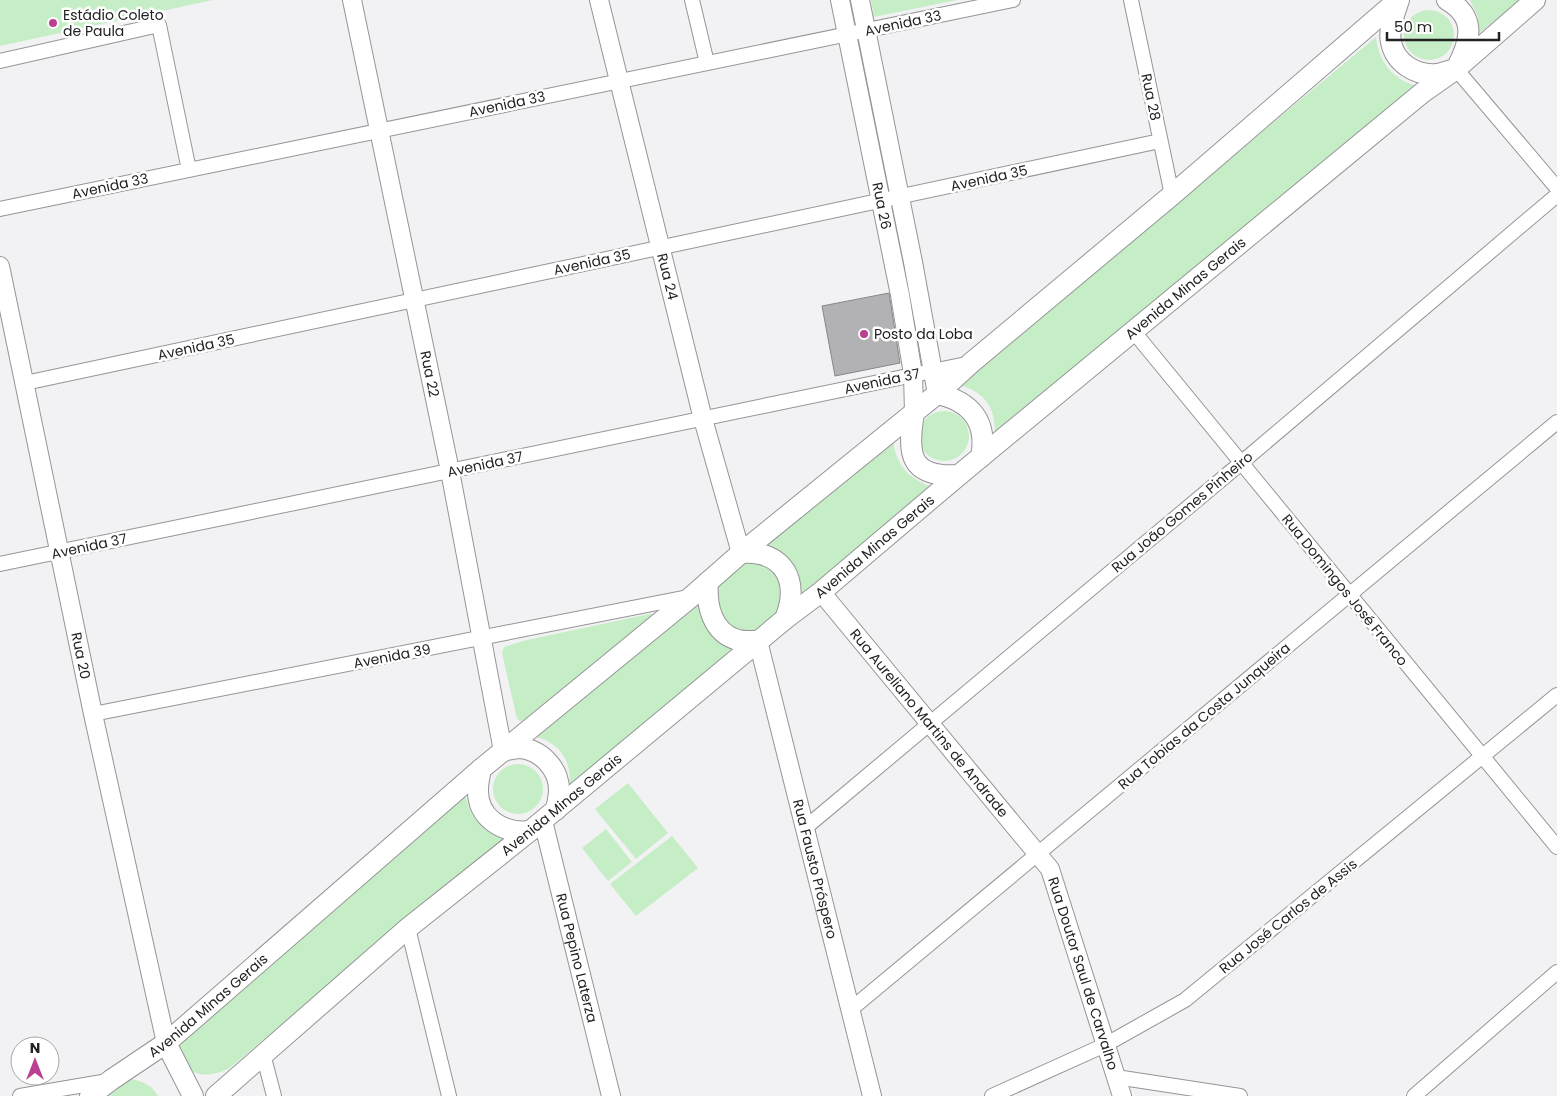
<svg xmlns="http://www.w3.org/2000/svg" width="1557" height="1096" viewBox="0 0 1557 1096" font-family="Poppins,sans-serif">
<rect width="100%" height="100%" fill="#f2f2f4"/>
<path fill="#c6eec6" d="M0 0H213L0 46Z
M871 0H957L874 17Z
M1470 0H1520L1477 35 1478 17Z
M1404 35a25 25 0 1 1 50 0a25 25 0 1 1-50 0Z
M1376 37C1379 62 1392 79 1417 86L994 436C998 410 984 390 958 385Z
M919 436a25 25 0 1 1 50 0a25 25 0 1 1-50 0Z
M893 439C895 464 909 480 933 487L796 600 759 549Z
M752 562 765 564 781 577 782 611C753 635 756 637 720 623L714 593 719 582 740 565Z
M699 598 740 646 569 787C573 760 558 741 532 736Z
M649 614H653L652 618 528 720 521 721 517 719 502 653 504 647 527 640Z
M493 789a25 25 0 1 1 50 0a25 25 0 1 1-50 0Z
M628 783 668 833 636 859 595 809Z
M465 791C468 816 482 832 506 840L228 1069C215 1075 196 1079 186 1065 182 1060 180 1052 177 1046Z
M606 829 632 862 608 881 582 848Z
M672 836 698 868 636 916 610 884Z
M125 1079C138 1079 151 1083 158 1096H98Z"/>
<path fill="#b2b2b4" stroke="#878789" d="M889 293 900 363 835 376 822 306Z"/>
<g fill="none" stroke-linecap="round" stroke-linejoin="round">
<defs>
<path id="minor" d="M692 0 707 63
M1131 0 1172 195
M0 61 159 25 189 170
M1456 69 1557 188
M0 209 1013 0
M1134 332 1557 847
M25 383 1160 141
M0 564 971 363
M93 714 688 597
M805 828 1241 463 1557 195
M408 928 449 1096
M850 1010 1557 422
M263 1054 274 1096
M1116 1077 1240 1096
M20 1096 108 1081
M992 1096 1105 1045 1185 1000 1557 695
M1414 1096 1557 972"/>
<g id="tertiary">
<path id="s1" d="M352 0 450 471 503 751"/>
<path id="s2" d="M599 0 703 419 741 553"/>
<path id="s3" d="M840 0 900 295 913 374 914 413"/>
<path d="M860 0 913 262 937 394"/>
<path id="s4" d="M0 266 93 714 166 1043"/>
<path id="s5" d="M821 592 1050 869 1122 1096"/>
<path id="s6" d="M758 641 872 1096"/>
<path id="s7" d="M543 821 611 1096"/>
</g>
<g id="secondary">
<path d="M1399 0C1395 12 1388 29 1391 42 1395 63 1416 76 1437 74 1443 73 1450 70 1456 69 1470 43 1478 17 1447 0"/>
<path d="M937 394C971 401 988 422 981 457"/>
<path d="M914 413C907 454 909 478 959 475"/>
<path d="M741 553C785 550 800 582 785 619"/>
<path d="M708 582C706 605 712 633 738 640 744 641 752 641 758 641"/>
<path d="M503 751C508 750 514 748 519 748 541 749 559 769 559 790 559 797 557 803 556 810"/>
<path d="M481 769C480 775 478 782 478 789 477 818 503 834 530 831"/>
<path d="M166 1043 193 1096"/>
<path id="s8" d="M90 1096 111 1080 166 1043 481 769 691 597 741 553 937 394 971 363 1172 195 1398 0"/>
<path id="s9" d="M216 1096 408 928 530 831 785 619 821 592 959 475 1422 93 1456 69 1535 0"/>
</g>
</defs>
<use href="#minor" stroke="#959597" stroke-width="16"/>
<use href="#tertiary" stroke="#959597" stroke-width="20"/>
<use href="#secondary" stroke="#959597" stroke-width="22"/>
<use href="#minor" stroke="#fff" stroke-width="14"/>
<use href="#tertiary" stroke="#fff" stroke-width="18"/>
<use href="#secondary" stroke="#fff" stroke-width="20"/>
</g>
<g fill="#bb4091" stroke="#fff" stroke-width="2">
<circle cx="53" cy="23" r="5"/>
<circle cx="864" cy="334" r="5"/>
</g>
<g text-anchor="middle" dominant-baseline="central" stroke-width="5" stroke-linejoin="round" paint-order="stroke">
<g font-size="14" fill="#222223" stroke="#fff" text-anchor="start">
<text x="63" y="15">Estádio Coleto<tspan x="63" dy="16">de Paula</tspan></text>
<text x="874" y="334">Posto da Loba</text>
</g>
<g font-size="14" fill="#222223" stroke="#fff">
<text transform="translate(903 23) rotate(-12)">Avenida 33</text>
<text transform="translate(1151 97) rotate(78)">Rua 28</text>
<text transform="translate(507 104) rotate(-12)">Avenida 33</text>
<text transform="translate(989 178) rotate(-12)">Avenida 35</text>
<text transform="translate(110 186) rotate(-12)">Avenida 33</text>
<text stroke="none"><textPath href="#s3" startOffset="210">Rua 26</textPath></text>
<text transform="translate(592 262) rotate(-12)">Avenida 35</text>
<text stroke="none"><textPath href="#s2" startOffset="285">Rua 24</textPath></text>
<text stroke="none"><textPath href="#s9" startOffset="1262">Avenida Minas Gerais</textPath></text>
<text transform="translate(196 347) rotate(-12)">Avenida 35</text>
<text stroke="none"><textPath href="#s1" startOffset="382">Rua 22</textPath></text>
<text transform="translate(882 381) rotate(-12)">Avenida 37</text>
<text transform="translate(485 464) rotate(-12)">Avenida 37</text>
<text transform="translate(1182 512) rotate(-40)">Rua João Gomes Pinheiro</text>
<text transform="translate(89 546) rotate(-12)">Avenida 37</text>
<text stroke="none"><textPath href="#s9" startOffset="858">Avenida Minas Gerais</textPath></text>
<text transform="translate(1345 590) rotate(51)">Rua Domingos José Franco</text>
<text stroke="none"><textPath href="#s4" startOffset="398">Rua 20</textPath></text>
<text transform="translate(392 656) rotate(-11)">Avenida 39</text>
<text transform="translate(1204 716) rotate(-40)">Rua Tobias da Costa Junqueira</text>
<text stroke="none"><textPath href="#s5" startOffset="170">Rua Aureliano Martins de Andrade</textPath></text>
<text stroke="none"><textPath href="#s9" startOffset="452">Avenida Minas Gerais</textPath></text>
<text stroke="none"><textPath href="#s6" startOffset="235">Rua Fausto Próspero</textPath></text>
<text transform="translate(1288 916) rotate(-39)">Rua José Carlos de Assis</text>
<text stroke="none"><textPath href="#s7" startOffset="141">Rua Pepino Laterza</textPath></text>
<text stroke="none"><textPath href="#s5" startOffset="469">Rua Doutor Saul de Carvalho</textPath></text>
<text stroke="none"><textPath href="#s8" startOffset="149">Avenida Minas Gerais</textPath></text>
</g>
</g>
<g transform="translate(35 1061)"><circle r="24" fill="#ffffff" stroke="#a7a7a7"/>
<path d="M0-4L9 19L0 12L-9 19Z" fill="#bb4091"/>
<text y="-8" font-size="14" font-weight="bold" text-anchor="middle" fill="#222223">N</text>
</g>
<path d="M1387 32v8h112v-8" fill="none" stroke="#222223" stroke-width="2.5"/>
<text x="1394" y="32" font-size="15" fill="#222223" stroke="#ffffff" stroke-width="4" paint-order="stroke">50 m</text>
</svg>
